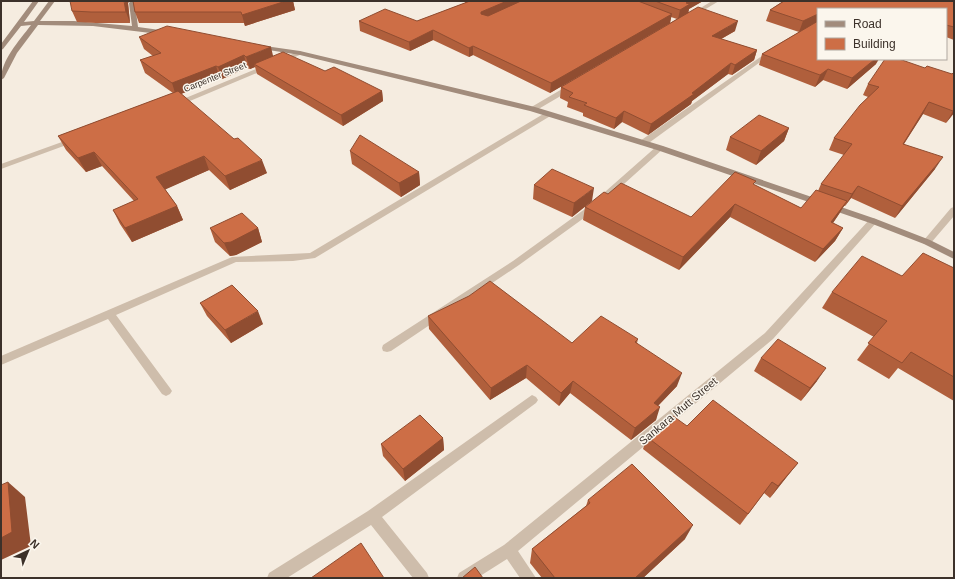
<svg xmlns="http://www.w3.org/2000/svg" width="955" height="579" viewBox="0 0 955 579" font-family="Helvetica,sans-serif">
<rect width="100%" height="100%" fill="#f5ece0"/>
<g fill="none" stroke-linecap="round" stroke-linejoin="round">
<path fill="#cebdab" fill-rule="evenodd" d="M712 1H719L694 16 689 15Z
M300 51 303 53 302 54 178 106H172L171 104Z
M769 51 774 52 646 145H640V141Z
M569 85 576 87 535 111H532L528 109Z
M545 113H551L552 115 315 258 293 261 236 262 116 315 170 388 172 391 170 394 166 396 162 394 108 319 1 365V356L232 257 310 253Z
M73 138H79L80 140 1 169V164Z
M657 146H663L664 148 595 210 519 265 391 351 387 352 383 351 382 348 383 345 513 261 589 206Z
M954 207V216L930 244H924L922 242 924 240 951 208Z
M873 218 876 219 878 221 876 223 773 339 518 551 536 578H520L507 559 477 578H457L459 573 504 545 765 333 870 219Z
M532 395 536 397 538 400 536 403 382 517 427 573 429 578H413L371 525 287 578H267L269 573 368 511Z"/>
<path fill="#a28c7c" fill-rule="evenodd" d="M33 1H39L24 22 34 21 49 1H55L40 21H74L132 26 129 3 131 1H138L135 4 138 27 167 31 170 33 167 35 93 26 38 25 17 53 4 78 1 80C1 60 19 41 31 25L21 26 3 49 1 50V44Z
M258 45 300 51 535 107 663 146 876 219 930 240 954 252V259L924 244 870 223 657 150 530 111 300 55 256 48 255 47Z"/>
</g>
<path fill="#b05f3c" d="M133 1H293L295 10 245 26 244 23H139L135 12Z
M465 1H703L689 9 688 13 735 31 721 39 757 50 754 60 732 75 728 74 692 101 691 104 648 135 622 122 614 129 583 116V113L567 107 568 102 560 98 561 87 677 19 671 17 670 23 550 93 473 55 469 57 433 40 410 51 360 31 359 21H417L465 3Z
M783 1H954V40L946 37V9H818V59L876 64 847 89 823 80 815 87 759 65 762 54 799 32 766 21 770 10 782 2Z
M128 3 130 23H96L77 22 72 11Z
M139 37 273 56 325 71 382 91 383 101 343 126 257 74 255 67 250 69 247 68 222 79 220 78 181 94 267 173 230 190 209 170 165 189 177 206 183 220 132 242 120 224 113 210 134 201 102 166 86 172 66 150 58 136 173 93 145 73 140 60 153 56 144 49Z
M925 68 952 74 954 72V113L946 123 923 114 904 144 935 169 895 218 851 198 845 206H844L839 214 833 223 843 228 835 241 815 262 730 217 679 270 583 220 585 207 608 194 691 217 754 185 801 208 818 191 821 184 844 155 829 150 834 138 868 97 863 95 868 84Z
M789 128 784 141 756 165 726 150 730 137Z
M350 151 419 172 420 185 401 197 352 164Z
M534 185 592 201 572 217 533 199Z
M210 228H258L262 242 236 255 230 256 215 242Z
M954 268V401L898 368 889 379 857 360 874 337 822 308 832 292 902 276Z
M200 303 263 324 231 343 207 316Z
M428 316 572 343 638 339 637 343 677 386 658 406 656 420 631 440 570 393 559 406 526 378 490 400 429 329Z
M761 358 817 381 801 401 754 371Z
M687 426 798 463 789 474 770 498 764 493 740 525 643 449 647 437Z
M443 438 444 450 405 481 383 456 381 444Z
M588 500 685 539 643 578H542L530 563 532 549 586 506Z"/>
<path fill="#904d31" d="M124 1H130L128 3 130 23 126 12Z
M286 1H293L295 10 245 26 242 15Z
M507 1H527L481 24V12Z
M689 1H703L689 9 688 14 678 19 680 10 686 3Z
M672 14 670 23 550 93 551 83Z
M818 14V23L799 32 803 21Z
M738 21 735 31 709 46 712 36Z
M433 30V40L410 51 409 42Z
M473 46V55L469 57V48Z
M271 47 274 60 254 64 255 67 250 69 246 57Z
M757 50 754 60 732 75 735 65Z
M244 55 247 68 222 79 218 67Z
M875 59H879L876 64 847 89 852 78Z
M731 63 728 74 692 101 691 104 648 135 651 124Z
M216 66 220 78 176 96 172 83Z
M828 69 823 80 815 87 820 75Z
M382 91 383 101 343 126 341 115Z
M929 102 923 114 896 156 903 144Z
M954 110V113L946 123 953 111Z
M624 111 622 122 614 129 616 118Z
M789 128 784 141 756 165 761 151Z
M94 152 102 166 86 172 78 158Z
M204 156 209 170 162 191 156 177Z
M943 157 935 169 895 218 902 206Z
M262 160 267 173 230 190 225 176Z
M419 172 420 185 401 197 399 183Z
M858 186 851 198 845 206 852 194Z
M594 188 592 201 572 217 574 203Z
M847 201 839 214 824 236 831 222Z
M735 204 730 217 679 270 683 257Z
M177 206 183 220 132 242 125 228Z
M258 228 262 242 236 255 230 256 224 243Z
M843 228 835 241 815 262 823 249Z
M258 311 263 324 231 343 225 330Z
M527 365 526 378 490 400 491 388Z
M826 368 817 381 801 401 810 388Z
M682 373 677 386 649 415 654 403Z
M573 381 570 393 559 406 561 393Z
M660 407 656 420 631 440 635 428Z
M443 438 444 450 405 481 403 469Z
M798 463 789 474 770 498 778 486Z
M8 482 25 497 31 546 1 560V538Z
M693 525 685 539 643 578H635Z"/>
<path fill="#cd6e46" stroke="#904d31" d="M70 1H124L126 12H91L72 11Z
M133 1H286L242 15 241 12H135Z
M470 1H507L481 12V14L488 16 521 1H638L672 14 551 83 473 46 469 48 433 30 409 42 359 21 385 9 417 21Z
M655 1H689L686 3 690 4 680 10Z
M784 1H954V27L946 25V9H818V14L803 21 770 10Z
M698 7 738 21 712 36 757 50 735 65 731 63 692 93 694 94 651 124 624 111 616 118 584 105 587 103 569 97 573 93 561 87Z
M818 21V59H875L852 78 828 69 820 75 762 54Z
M167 26 271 47 246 57 244 55 218 67 216 66 172 83 140 60 161 53 139 37Z
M283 52 325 71 334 67 382 91 341 115 254 64Z
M885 59H899L925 68 927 66 952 74 954 72V110L953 111 929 102 903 144 943 157 902 206 858 186 852 194 821 184 852 144 834 138 860 105 879 87 868 84Z
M178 91 234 139 238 138 262 160 225 176 204 156 156 177 177 206 125 228 113 210 138 199 94 152 78 158 58 136Z
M759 115 789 128 761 151 730 137Z
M360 135 419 172 399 183 350 151Z
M552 169 594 188 574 203 534 185Z
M735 172 756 181 753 184 801 208 816 190 847 201 831 222 843 228 823 249 735 204 683 257 585 207 604 192 608 194 621 183 691 217Z
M242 213 258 228 231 242 224 243 210 228Z
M923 253 954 268V377L911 352 902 363 868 343 887 321 832 292 862 256 902 276Z
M490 281 572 343 601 316 638 339 635 342 682 373 654 403 660 407 635 428 573 381 561 393 527 365 491 388 428 316 469 296Z
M232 285 258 311 225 330 200 303Z
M778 339 826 368 810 388 761 358Z
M713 400 798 463 778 486 772 482 748 514 647 437 673 416 687 426Z
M420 415 443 438 403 469 381 444Z
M632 464 693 525 635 578H555L532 549 590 503 588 500Z
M8 482 12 532 1 538V485Z
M361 543 384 578H311Z
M475 567 483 578H462Z"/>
<g text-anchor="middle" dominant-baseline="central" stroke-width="3" stroke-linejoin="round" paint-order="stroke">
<g font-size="9" fill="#3c312a" stroke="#fbf6ed">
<text transform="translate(215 77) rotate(-22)">Carpenter Street</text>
</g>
<g font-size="11" fill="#3c312a" stroke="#fbf6ed">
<text transform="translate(678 411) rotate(-40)">Sankara Mutt Street</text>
</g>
</g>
<rect width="955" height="579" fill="none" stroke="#3c312a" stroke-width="4"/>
<rect x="817" y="8" width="130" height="52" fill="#fbf6ed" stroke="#afa79f"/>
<rect x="825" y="21" width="20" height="6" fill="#a28c7c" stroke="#afa79f"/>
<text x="853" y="28" font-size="12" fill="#3c312a">Road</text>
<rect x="825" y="38" width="20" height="12" fill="#cd6e46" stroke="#afa79f"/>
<text x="853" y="48" font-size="12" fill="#3c312a">Building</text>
<g transform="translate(28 551) rotate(44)" stroke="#fbf6ed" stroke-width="3" paint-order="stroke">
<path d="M0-3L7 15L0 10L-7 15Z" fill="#3c312a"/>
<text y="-6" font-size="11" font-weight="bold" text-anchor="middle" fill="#3c312a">N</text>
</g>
</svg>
